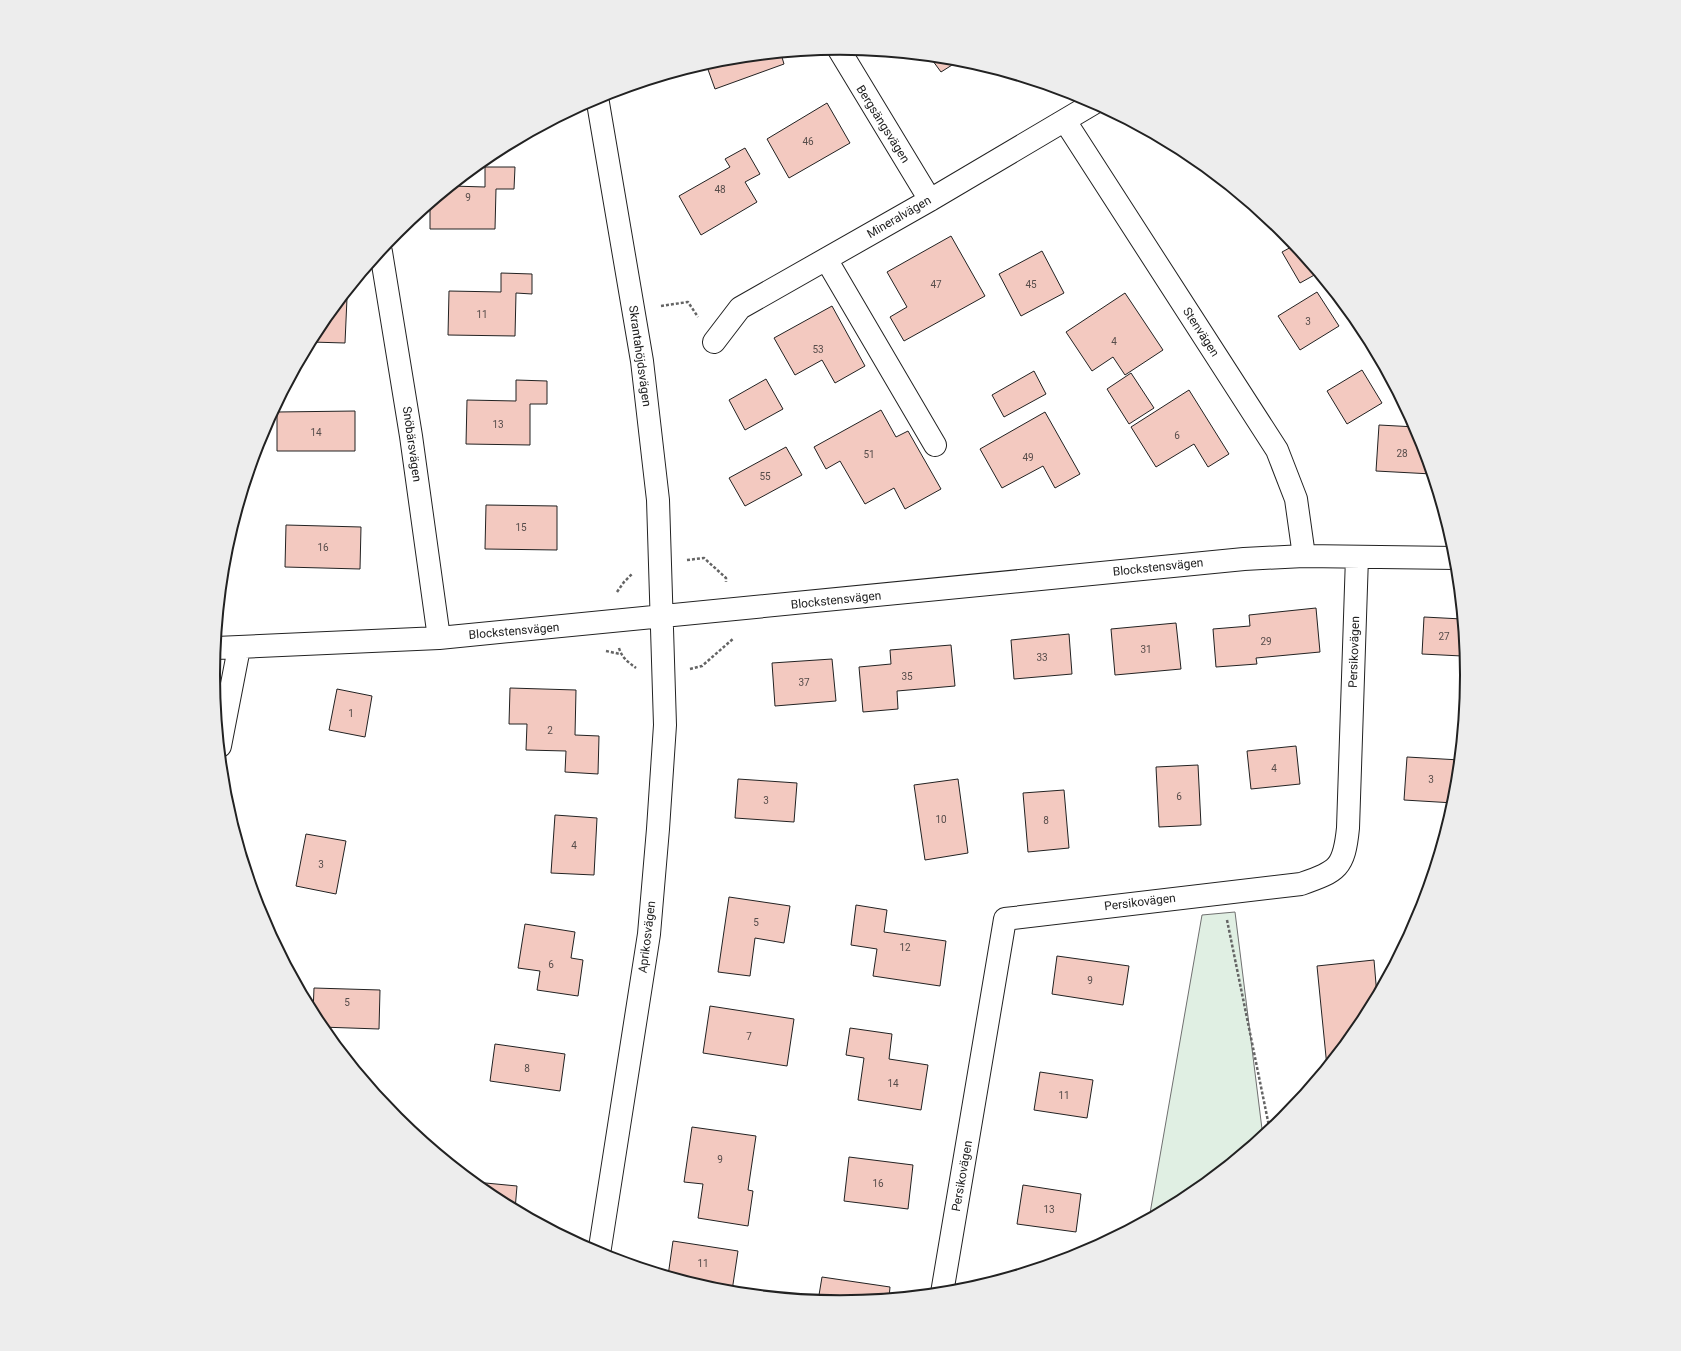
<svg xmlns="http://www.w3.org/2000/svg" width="1681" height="1351" viewBox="0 0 1681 1351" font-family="Roboto,sans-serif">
<rect width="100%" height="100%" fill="#fff"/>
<path fill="#e0efe3" stroke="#6f6f6f" d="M1235 912 1263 1137 1189 1197 1149 1219 1202 915Z"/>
<path fill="#f3c9c0" stroke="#222" d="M781 54 784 64 715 89 706 64 718 60Z
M930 57 960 60 941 72Z
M827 103 850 143 789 178 767 139Z
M745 148 760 174 745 182 757 202 701 235 679 196 730 167 725 159Z
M485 167H515L514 189H496L495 229H430V204L452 186 485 187Z
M1217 177 1228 186 1224 188Z
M951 236 985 296 904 341 890 317 907 307 887 272Z
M1295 245 1318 273 1300 283 1282 252Z
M1042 251 1064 293 1021 316 999 274Z
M501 273 532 274V294L516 293 515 336 448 335 449 291 501 292Z
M1317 292 1339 326 1300 350 1278 316Z
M1125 293 1163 350 1125 375 1113 357 1092 371 1066 332Z
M343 298H347L345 343 311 342 319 327Z
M832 306 865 366 835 383 822 360 795 375 774 338Z
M1362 370 1382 403 1347 424 1327 391Z
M1034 371 1046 394 1004 417 992 395Z
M1131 373 1154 408 1129 424 1107 389Z
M766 379 783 409 745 430 729 400Z
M516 380 547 381V404H530V445L466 444 467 400 516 401Z
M1189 390 1229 454 1208 467 1194 444 1156 467 1131 427Z
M881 410 896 437 908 431 941 489 905 509 894 488 865 504 840 461 826 469 814 447Z
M355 411V451H277V412Z
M1045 412 1080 474 1055 488 1043 466 1002 488 980 449Z
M1379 425 1416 427 1420 436 1432 474 1376 471Z
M786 447 802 475 745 506 729 478Z
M486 505 557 506V550L485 549Z
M286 525 361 527 360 569 285 567Z
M1316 608 1320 652 1256 658 1257 664 1216 667 1213 629 1250 626 1249 615Z
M1424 617 1462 619 1467 667H1461L1462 656 1422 654Z
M1176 623 1181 669 1115 675 1111 629Z
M1069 634 1072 674 1014 679 1011 640Z
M951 645 955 686 897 691 898 709 863 712 859 667 891 664 890 650Z
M832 659 836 701 775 706 772 663Z
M510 688 576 690 575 735 599 736 598 774 565 772 566 751 526 750 527 724H509Z
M337 689 372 696 365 737 329 730Z
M1296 746 1300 784 1251 789 1247 751Z
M1407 757 1460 760 1454 803 1404 800Z
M1198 765 1201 825 1159 827 1156 767Z
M738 779 797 783 794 822 735 818Z
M958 779 968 853 925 860 914 785Z
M1064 790 1069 848 1028 852 1023 793Z
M555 815 597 818 594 875 551 873Z
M306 834 346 841 336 894 296 886Z
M729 897 790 906 784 943 755 938 750 976 718 972Z
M856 905 887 910 884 932 946 941 940 986 873 976 877 949 851 945Z
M525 924 575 932 571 958 583 960 578 996 537 990 540 971 518 968Z
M1057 956 1129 966 1123 1005 1052 994Z
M1374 960 1377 996 1362 1024 1327 1067 1317 966Z
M314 988 380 990 379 1029 321 1027 313 1013Z
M710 1006 794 1019 787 1066 703 1053Z
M850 1028 892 1034 889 1059 928 1065 921 1110 858 1100 864 1058 846 1055Z
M495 1044 565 1054 560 1091 490 1081Z
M1040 1072 1093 1080 1087 1118 1034 1110Z
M692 1127 756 1136 748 1190 753 1191 748 1226 698 1218 703 1184 684 1182Z
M849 1157 913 1165 908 1209 844 1201Z
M475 1182 517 1186 515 1210 492 1197Z
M1023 1185 1081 1194 1076 1232 1017 1224Z
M673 1241 738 1251 732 1291 707 1288 668 1276Z
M822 1277 890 1287 889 1298 840 1303 818 1301Z"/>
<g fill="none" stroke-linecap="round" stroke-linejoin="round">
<defs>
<path id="minor" d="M838 48 930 200
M597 97 642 361 658 500 665 725 658 829 649 934 599 1254
M1065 121 1277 450 1296 499 1304 556
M381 252 411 436 439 638
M826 259 935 445
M714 342 740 308 930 200 1094 103
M216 648 439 638 1244 559 1304 556 1456 558
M220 746 239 648
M942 1293 1005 919 1301 884C1338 871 1344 868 1348 828L1357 557"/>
</defs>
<use href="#minor" stroke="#222" stroke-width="24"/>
<path stroke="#646464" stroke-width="2.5" stroke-dasharray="3 2" stroke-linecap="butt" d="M661 306 688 302 698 317
M687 560 704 558 726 578V582
M617 592 624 582 632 574
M619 648C622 658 628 662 636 668
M606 651 620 654
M690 669 702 666 734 638
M1227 920 1270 1131"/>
<use href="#minor" stroke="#fff" stroke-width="22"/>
</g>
<g text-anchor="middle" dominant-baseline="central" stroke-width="3" stroke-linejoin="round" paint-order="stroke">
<g font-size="10" fill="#564c4a">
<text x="808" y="141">46</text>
<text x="720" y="189">48</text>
<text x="468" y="197">9</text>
<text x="936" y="284">47</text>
<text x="1031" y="284">45</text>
<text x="482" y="314">11</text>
<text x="1308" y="321">3</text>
<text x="1114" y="341">4</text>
<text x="818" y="349">53</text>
<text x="498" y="424">13</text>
<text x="316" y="432">14</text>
<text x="1177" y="435">6</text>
<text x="1402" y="453">28</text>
<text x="869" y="454">51</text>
<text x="1028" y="457">49</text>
<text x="765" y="476">55</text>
<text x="521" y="527">15</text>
<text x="323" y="547">16</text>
<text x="1444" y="636">27</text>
<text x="1266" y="641">29</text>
<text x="1146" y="649">31</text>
<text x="1042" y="657">33</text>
<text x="907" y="676">35</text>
<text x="804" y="682">37</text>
<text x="351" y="713">1</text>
<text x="550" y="730">2</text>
<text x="1274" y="768">4</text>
<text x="1431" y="779">3</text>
<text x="1179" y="796">6</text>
<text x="766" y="800">3</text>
<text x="941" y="819">10</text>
<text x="1046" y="820">8</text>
<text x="574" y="845">4</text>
<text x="321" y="864">3</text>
<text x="756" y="922">5</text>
<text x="905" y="947">12</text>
<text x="551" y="964">6</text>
<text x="1090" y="980">9</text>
<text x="347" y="1002">5</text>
<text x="749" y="1036">7</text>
<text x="527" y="1068">8</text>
<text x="893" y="1083">14</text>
<text x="1064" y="1095">11</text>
<text x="720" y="1159">9</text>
<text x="878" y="1183">16</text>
<text x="1049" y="1209">13</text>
<text x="703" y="1263">11</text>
</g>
<g font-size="12" fill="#222" stroke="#fff">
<text transform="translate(883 124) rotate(58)">Bergsängsvägen</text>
<text transform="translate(899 217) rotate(-30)">Mineralvägen</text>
<text transform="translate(1201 332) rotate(57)">Stenvägen</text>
<text transform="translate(640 356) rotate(82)">Skrantahöjdsvägen</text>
<text transform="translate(412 444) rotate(82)">Snöbärsvägen</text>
<text transform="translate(1158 567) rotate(-6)">Blockstensvägen</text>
<text transform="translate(836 600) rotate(-6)">Blockstensvägen</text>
<text transform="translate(514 631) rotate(-5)">Blockstensvägen</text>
<text transform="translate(1354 652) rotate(-88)">Persikovägen</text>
<text transform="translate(1140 902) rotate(-7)">Persikovägen</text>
<text transform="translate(647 937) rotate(-83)">Aprikosvägen</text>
<text transform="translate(962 1176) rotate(-80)">Persikovägen</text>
</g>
</g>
<path d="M0 0H1681V1351H0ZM220 675a620 620 0 1 1 1240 0a620 620 0 1 1-1240 0Z" fill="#ededed" fill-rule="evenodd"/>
<path fill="none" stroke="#222" stroke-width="2" d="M220 675a620 620 0 1 1 1240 0a620 620 0 1 1-1240 0Z"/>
</svg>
